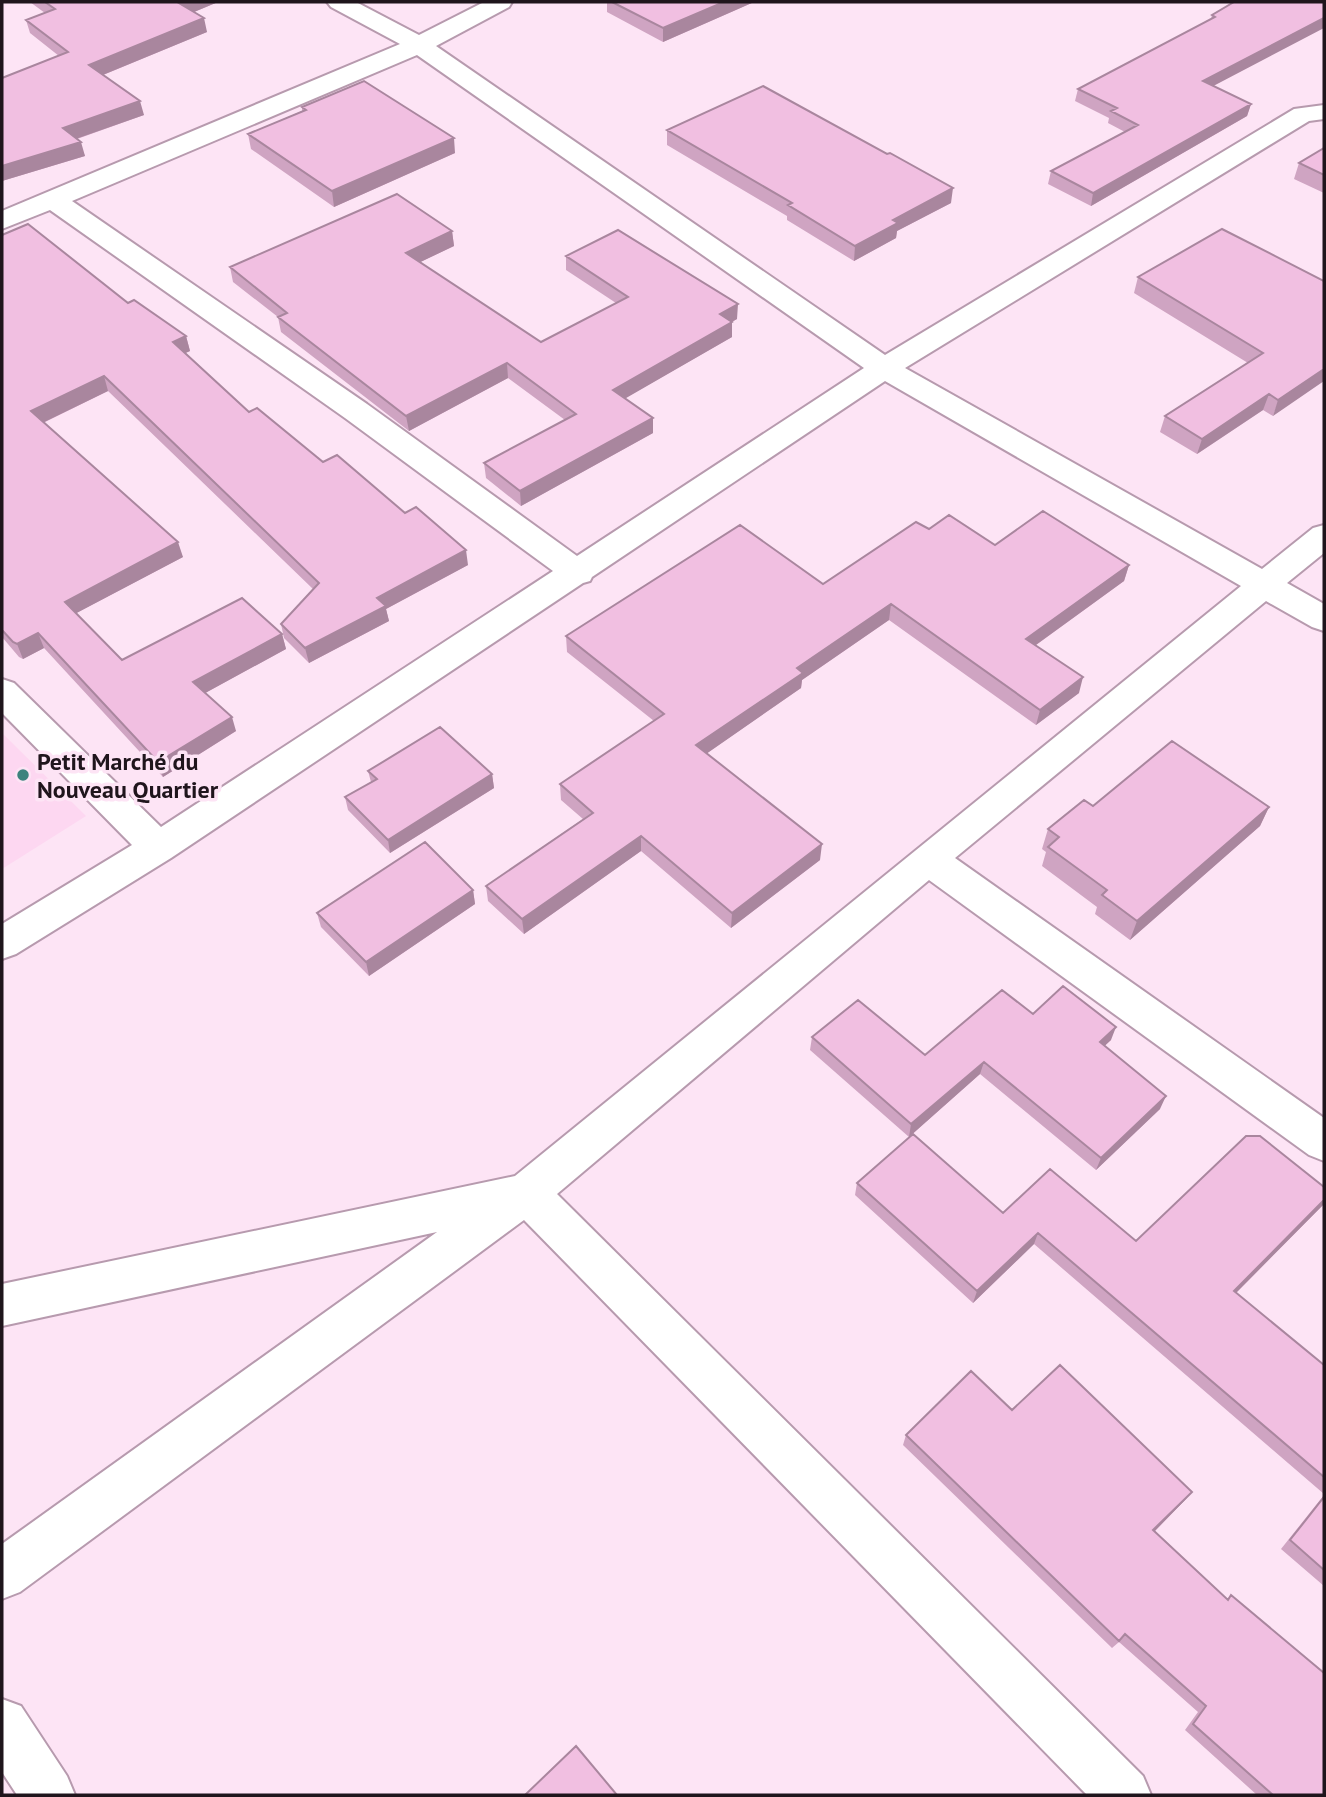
<svg xmlns="http://www.w3.org/2000/svg" width="1326" height="1797" viewBox="0 0 1326 1797" font-family="'PT Sans',sans-serif">
<rect width="100%" height="100%" fill="#fde4f5"/>
<path fill="#fdd7f1" d="M2 733 86 816 2 869Z"/>
<g fill="none" stroke-linecap="round" stroke-linejoin="round">
<defs>
<path id="street" d="M327 2H356L419 35 484 2H512L509 7 436 46 885 355 1294 109 1324 105V119L1309 121 905 368 1262 569 1313 528 1324 525V553L1287 583 1324 604V631L1312 627 1266 601 955 858 1324 1118V1161L1309 1155 929 880 557 1194 1143 1776 1151 1795H1087L524 1220 20 1592 2 1599V1544L437 1232 2 1326V1284L515 1176 1241 586 885 381 592 577 590 581 583 583 171 858 16 954 2 959V924L132 845 2 713V679L14 683 161 827 553 571 345 418 50 210 2 229V211L400 44 331 7ZM417 55 864 368 577 556 367 404 72 201Z
M2 1699 21 1706 67 1776 75 1795H17L2 1772Z"/>
</defs>
<use href="#street" stroke="#b79aae" stroke-width="4"/>
<use href="#street" fill="#fff" fill-rule="evenodd"/>
</g>
<path fill="#cfa4c2" d="M30 2H218L194 12 207 32 103 75 144 115 77 139 85 156 2 181 59 56 30 33 26 20 45 13Z
M607 2H754L663 42 607 12Z
M1234 2 1214 86 1251 104 1247 116 1091 206 1048 184 1051 171 1125 132 1108 123 1109 118 1075 101 1078 89 1211 19 1212 15Z
M302 107 455 153 334 207 251 149 248 134 302 111Z
M667 130 951 203 897 231 896 238 854 261 787 220V216L667 145Z
M1324 148V193L1294 179 1299 163Z
M452 231 454 246 420 262 541 342 616 303 566 270V256L737 319 732 322V337L625 398 653 418V433L521 506 486 478 484 463 565 420 508 378 409 431 281 332 278 317 233 282 230 267Z
M2 235 186 336 190 351 185 353 249 412 323 462 405 513 468 565 386 609 389 621 309 663 284 638 281 624 313 589 108 391 43 423 183 557 76 613 122 660 282 634 286 649 205 693 236 731 163 777 44 648 23 659 19 657 2 637Z
M1138 277 1324 281 1273 416 1263 410 1197 454 1160 432 1165 416 1248 363 1134 293Z
M929 529 995 545 1129 565 1124 581 1036 645 1079 693 1036 725 889 620 802 680 801 688 707 753 820 860 731 928 641 851 524 934 488 901 486 886 583 819 561 800 560 784 654 721 567 652 566 636 823 584Z
M368 771 492 774 494 788 390 853 348 810 345 797 371 782Z
M1093 806 1269 807 1260 826 1130 940 1095 914 1097 907 1042 866 1046 852 1042 849 1048 829Z
M473 890 475 904 369 976 321 927 317 913Z
M1033 1014 1111 1040 1104 1046 1160 1109 1096 1170 980 1074 909 1137 810 1050 812 1037 925 1055Z
M857 1183 1136 1241 1323 1205 1236 1293 1324 1365V1494L1034 1244 973 1303 855 1195Z
M1012 1410 1192 1492 1184 1501 1155 1531 1227 1599 1231 1595 1324 1795H1257L1185 1730 1198 1712 1119 1642 1112 1648 903 1445 906 1435Z
M1324 1495V1586L1281 1549Z"/>
<path fill="#a9869e" d="M181 2H218L182 17 179 3Z
M724 2H754L663 42V28Z
M204 18 207 32 93 79 89 65Z
M1324 18V28L1200 93 1203 81Z
M140 101 144 115 67 142 63 128Z
M1251 104 1247 116 1091 206 1093 193Z
M454 138 455 153 334 207 332 191Z
M81 142 85 156 2 181V166Z
M953 188 951 203 897 231 896 238 854 261 855 246 893 220Z
M452 231 454 246 408 268 406 253Z
M738 304 737 319 720 328V314Z
M732 322V337L614 405 613 390Z
M186 336 190 351 177 357 173 342Z
M507 363 508 378 409 431 406 416Z
M1324 369V381L1273 416 1278 400Z
M104 376 108 391 36 426 31 411Z
M1269 394 1263 410 1197 454 1202 439Z
M653 418V433L521 506 520 491Z
M178 542 183 557 71 616 65 602Z
M466 550 468 565 386 609 389 621 309 663 305 648 377 598Z
M1129 565 1124 581 1022 655 1026 639Z
M891 604 889 620 802 680 801 688 696 761V745L797 668Z
M38 633 44 648 23 659 17 644Z
M282 634 286 649 198 697 193 682Z
M1083 677 1079 693 1036 725 1040 710Z
M232 717 236 731 163 777 158 762Z
M492 774 494 788 390 853 388 840Z
M1269 807 1260 826 1130 940 1137 921Z
M641 836V851L524 934 522 919Z
M822 844 820 860 731 928 732 913Z
M473 890 475 904 369 976 366 962Z
M1116 1027 1111 1040 1095 1055 1100 1042Z
M984 1062 980 1074 909 1137 911 1124Z
M1166 1096 1160 1109 1096 1170 1101 1158Z
M1324 1200V1204L1227 1302 1234 1291Z
M1038 1233 1034 1244 973 1303 977 1291Z
M1192 1492 1184 1501 1147 1539 1153 1530Z"/>
<path fill="#f1bfe1" stroke="#a9869e" stroke-width="2" d="M45 2H181L179 3 204 18 89 65 140 101 63 128 81 142 2 166V78L68 52 26 20 55 9Z
M612 2H724L663 28Z
M1234 2H1324V18L1203 81 1251 104 1093 193 1051 171 1138 125 1111 111 1117 108 1078 89 1215 17 1212 15Z
M364 81 454 138 332 191 248 134 306 110 302 107Z
M763 86 887 154 890 153 953 188 893 220 898 223 855 246 788 205 792 203 667 130Z
M1324 148V175L1299 163Z
M397 194 452 231 406 253 541 342 628 297 566 256 618 230 738 304 720 314 732 322 613 390 653 418 520 491 484 463 576 414 507 363 406 416 278 317 287 313 230 267Z
M28 224 128 303 134 300 186 336 173 342 249 412 257 408 323 462 337 455 405 513 416 507 466 550 377 598 386 606 305 648 281 624 319 583 104 376 31 411 178 542 65 602 122 660 242 598 282 634 193 682 232 717 158 762 38 633 17 644 13 642 2 630V235Z
M1222 229 1324 281V369L1278 400 1269 394 1202 439 1165 416 1263 353 1138 277Z
M1043 511 1129 565 1026 639 1083 677 1040 710 891 604 797 668 803 673 696 745 822 844 732 913 641 836 522 919 486 886 593 813 560 784 664 714 566 636 740 525 823 584 916 522 929 529 949 515 995 545Z
M440 727 492 774 388 840 345 797 377 779 368 771Z
M1172 741 1269 807 1137 921 1102 895 1107 890 1048 847 1059 837 1048 829 1084 800 1093 806Z
M425 842 473 890 366 962 317 913Z
M1063 986 1116 1027 1100 1042 1166 1096 1101 1158 984 1062 911 1124 812 1037 858 1000 925 1055 1002 990 1033 1014Z
M913 1134 1003 1213 1050 1169 1136 1241 1246 1136H1260L1324 1187V1200L1234 1291 1324 1365V1477L1038 1233 977 1291 857 1183Z
M1060 1365 1192 1492 1153 1530 1228 1600 1231 1595 1324 1673V1795H1273L1193 1724 1206 1706 1125 1634 1119 1641 906 1435 971 1371 1012 1410Z
M1324 1497V1570L1290 1540Z
M576 1746 617 1795H525Z"/>
<circle fill="#3c837d" stroke="#fde4f5" stroke-width="2.5" cx="23" cy="775" r="7"/>
<g text-anchor="middle" dominant-baseline="central" stroke-width="7" stroke-linejoin="round" paint-order="stroke">
<g font-size="24" font-weight="bold" fill="#1f151c" stroke="#fde4f5" text-anchor="start">
<text x="37" y="761">Petit Marché du<tspan x="37" dy="28">Nouveau Quartier</tspan></text>
</g>
</g>
<rect width="1326" height="1797" fill="none" stroke="#1f151c" stroke-width="7"/>
</svg>
